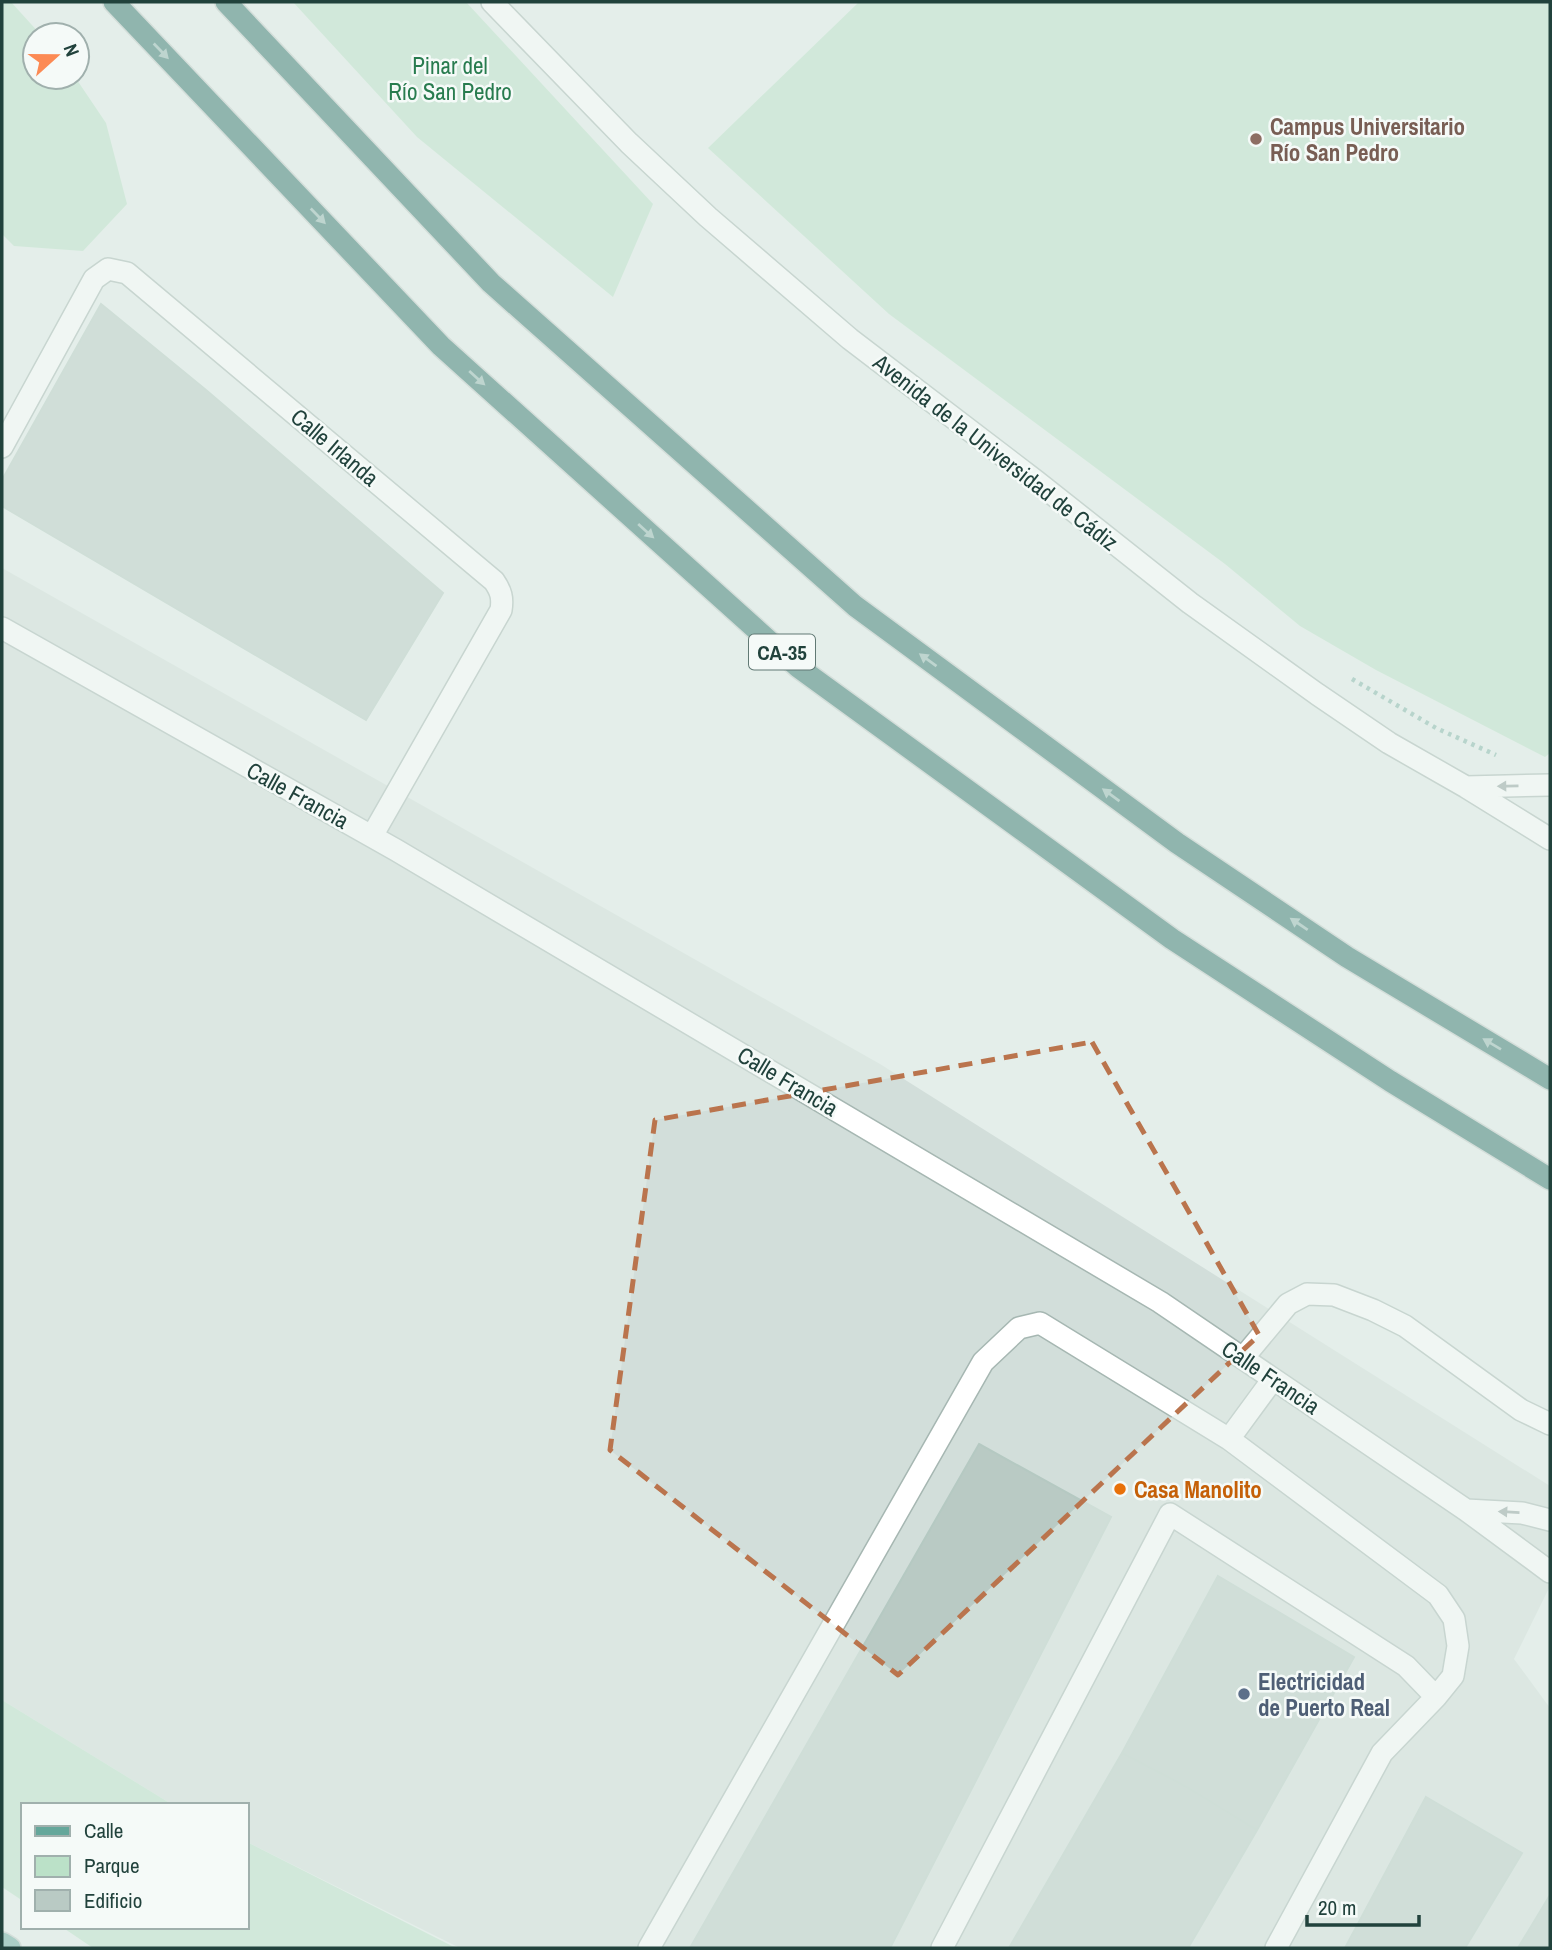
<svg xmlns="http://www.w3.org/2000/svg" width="1552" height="1950" viewBox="0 0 1552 1950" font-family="'Archivo Narrow',sans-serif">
<rect width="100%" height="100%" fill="#e4eeea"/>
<path fill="#d2deda" d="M2 568 880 1064 1550 1486V1586L1514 1659 1550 1708V1948H460L247 1842V1805H173L2 1700Z"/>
<path fill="#bbe1c8" d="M2 2H11L41 35H35V77H75L106 123 127 204 83 251 14 246 2 234Z
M293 2H466L653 204 613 297 417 137Z
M859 2H1550V753L1545 757 1376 670 1300 626 1225 564 889 314 708 148Z
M2 1700 173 1805H23V1901L2 1887Z
M247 1842 452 1946 460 1948H93L62 1927H247Z"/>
<path fill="#b9cac4" stroke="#b5c9c2" stroke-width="2" d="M101 304 206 390 443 593 366 720 2 506V480Z
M979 1444 1111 1517 890 1948H690Z
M1218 1576 1354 1657 1257 1830 1185 1786 1122 1753Z
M1122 1753 1185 1786 1257 1830 1188 1948H1009Z
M1426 1797 1522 1853 1465 1948H1345Z
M1550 1895V1948H1518Z"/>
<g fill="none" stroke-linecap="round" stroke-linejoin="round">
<defs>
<path id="minor" d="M492 2 629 143 708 217 850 339 1036 481 1190 603 1317 694 1389 743 1466 787 1550 839
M2 447 94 279 108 269 127 273 494 581C501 591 503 598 501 610L372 836
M2 628 396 850 1160 1302 1466 1510 1550 1572
M1466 787 1550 785
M1243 1358 1288 1304 1307 1294 1334 1295 1373 1310 1405 1326 1521 1410 1550 1424
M1273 1379 1229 1439 1438 1595 1454 1619 1458 1646 1453 1676 1436 1697 1382 1753 1276 1948
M1466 1510 1522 1513 1550 1520
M649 1948 983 1362 1019 1328 1040 1323 1229 1439
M942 1948 1170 1514 1406 1666 1436 1697"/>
<path id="major" d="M2 1943 10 1948"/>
<path id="highway" d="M114 2 441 346 798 667 1172 939 1390 1081 1550 1179
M226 2 491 283 855 606 1177 843 1347 957 1550 1079"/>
</defs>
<use href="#minor" stroke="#a6b7b2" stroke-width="24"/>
<use href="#major" stroke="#c1cac8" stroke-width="24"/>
<use href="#highway" stroke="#c1cac8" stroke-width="24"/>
<path stroke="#82b4a8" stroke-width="4.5" stroke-dasharray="3.5 5" stroke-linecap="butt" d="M1352 679 1436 728 1496 755"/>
<use href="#minor" stroke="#fff" stroke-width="21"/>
<use href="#major" stroke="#65a79b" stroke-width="21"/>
<use href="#highway" stroke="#2b7067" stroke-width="21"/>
</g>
<defs><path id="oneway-solid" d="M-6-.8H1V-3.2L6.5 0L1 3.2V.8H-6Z" transform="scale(1.75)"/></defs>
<g fill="#90b5b0">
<use href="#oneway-solid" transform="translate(161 51) rotate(46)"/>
<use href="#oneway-solid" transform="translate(318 216) rotate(46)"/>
<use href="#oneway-solid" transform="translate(477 378) rotate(42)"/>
<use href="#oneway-solid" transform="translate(646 531) rotate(42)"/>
<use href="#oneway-solid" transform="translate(928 660) rotate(-144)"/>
<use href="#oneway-solid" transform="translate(1111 795) rotate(-144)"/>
<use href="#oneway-solid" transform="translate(1299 924) rotate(-146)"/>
<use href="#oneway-solid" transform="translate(1492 1044) rotate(-149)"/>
</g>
<g fill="#90a09e">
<use href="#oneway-solid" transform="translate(1508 786) rotate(179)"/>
<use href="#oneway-solid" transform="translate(1509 1512) rotate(-177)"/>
</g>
<path d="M0 0H1552V1950H0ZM1092 1042 1259 1335 898 1675 610 1450 655 1120Z" fill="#e4eeea" fill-opacity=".55" fill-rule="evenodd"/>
<path fill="none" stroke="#ba744d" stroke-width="5" stroke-dasharray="14 9" stroke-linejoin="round" d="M1092 1042 1259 1335 898 1675 610 1450 655 1120Z"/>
<circle fill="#8d6e63" stroke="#f5faf8" stroke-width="2.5" cx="1256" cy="139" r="7"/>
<circle fill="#e8710a" stroke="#f5faf8" stroke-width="2.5" cx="1120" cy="1489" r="7"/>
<circle fill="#5c6f8a" stroke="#f5faf8" stroke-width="2.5" cx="1244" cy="1694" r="7"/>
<g text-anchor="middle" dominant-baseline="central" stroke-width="5" stroke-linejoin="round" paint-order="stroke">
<rect fill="#f5faf8" stroke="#617974" stroke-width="2" x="749" y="634.5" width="66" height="35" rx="5"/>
<g font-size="21" font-weight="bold" fill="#21423c">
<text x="782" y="652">CA-35</text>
</g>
<g font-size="23" fill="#287c4f" stroke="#f5faf8">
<text x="450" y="65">Pinar del<tspan x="450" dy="26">Río San Pedro</tspan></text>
</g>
<g font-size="23" font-weight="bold" fill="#785e54" stroke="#f5faf8" text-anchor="start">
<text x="1270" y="126">Campus Universitario<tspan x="1270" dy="26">Río San Pedro</tspan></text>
</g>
<g font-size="23" fill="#21423c" stroke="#f5faf8">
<text transform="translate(335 447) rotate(40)">Calle Irlanda</text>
<text transform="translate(996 452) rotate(38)">Avenida de la Universidad de Cádiz</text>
<text transform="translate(298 795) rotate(29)">Calle Francia</text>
<text transform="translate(788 1081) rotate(31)">Calle Francia</text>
<text transform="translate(1271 1377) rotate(34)">Calle Francia</text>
</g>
<g font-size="23" font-weight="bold" fill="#c56008" stroke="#f5faf8" text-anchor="start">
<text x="1134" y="1489">Casa Manolito</text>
</g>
<g font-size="23" font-weight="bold" fill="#4e5e75" stroke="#f5faf8" text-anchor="start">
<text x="1258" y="1681">Electricidad<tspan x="1258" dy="26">de Puerto Real</tspan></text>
</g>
</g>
<rect width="1552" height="1950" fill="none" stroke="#21423c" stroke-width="7"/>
<rect x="21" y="1803" width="228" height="126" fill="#f5faf8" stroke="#a0b0ad" stroke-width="2"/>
<rect x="35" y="1826" width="35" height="10" fill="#65a79b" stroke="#a0b0ad" stroke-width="2"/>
<text x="84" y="1838" font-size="21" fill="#21423c">Calle</text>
<rect x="35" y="1856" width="35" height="21" fill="#bbe1c8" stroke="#a0b0ad" stroke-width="2"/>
<text x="84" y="1873" font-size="21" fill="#21423c">Parque</text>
<rect x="35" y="1890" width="35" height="21" fill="#b9cac4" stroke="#a0b0ad" stroke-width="2"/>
<text x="84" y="1908" font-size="21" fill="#21423c">Edificio</text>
<g transform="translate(56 56) rotate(69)"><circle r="33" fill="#f5faf8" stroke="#a0b0ad" stroke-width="2"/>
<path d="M0-5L12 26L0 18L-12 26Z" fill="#fc8a54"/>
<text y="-10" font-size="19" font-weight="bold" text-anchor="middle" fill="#21423c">N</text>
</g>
<path d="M1307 1915v10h112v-10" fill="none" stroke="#21423c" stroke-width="3.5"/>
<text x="1318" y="1915" font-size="21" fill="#21423c" stroke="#f5faf8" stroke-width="5" paint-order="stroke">20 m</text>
</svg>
